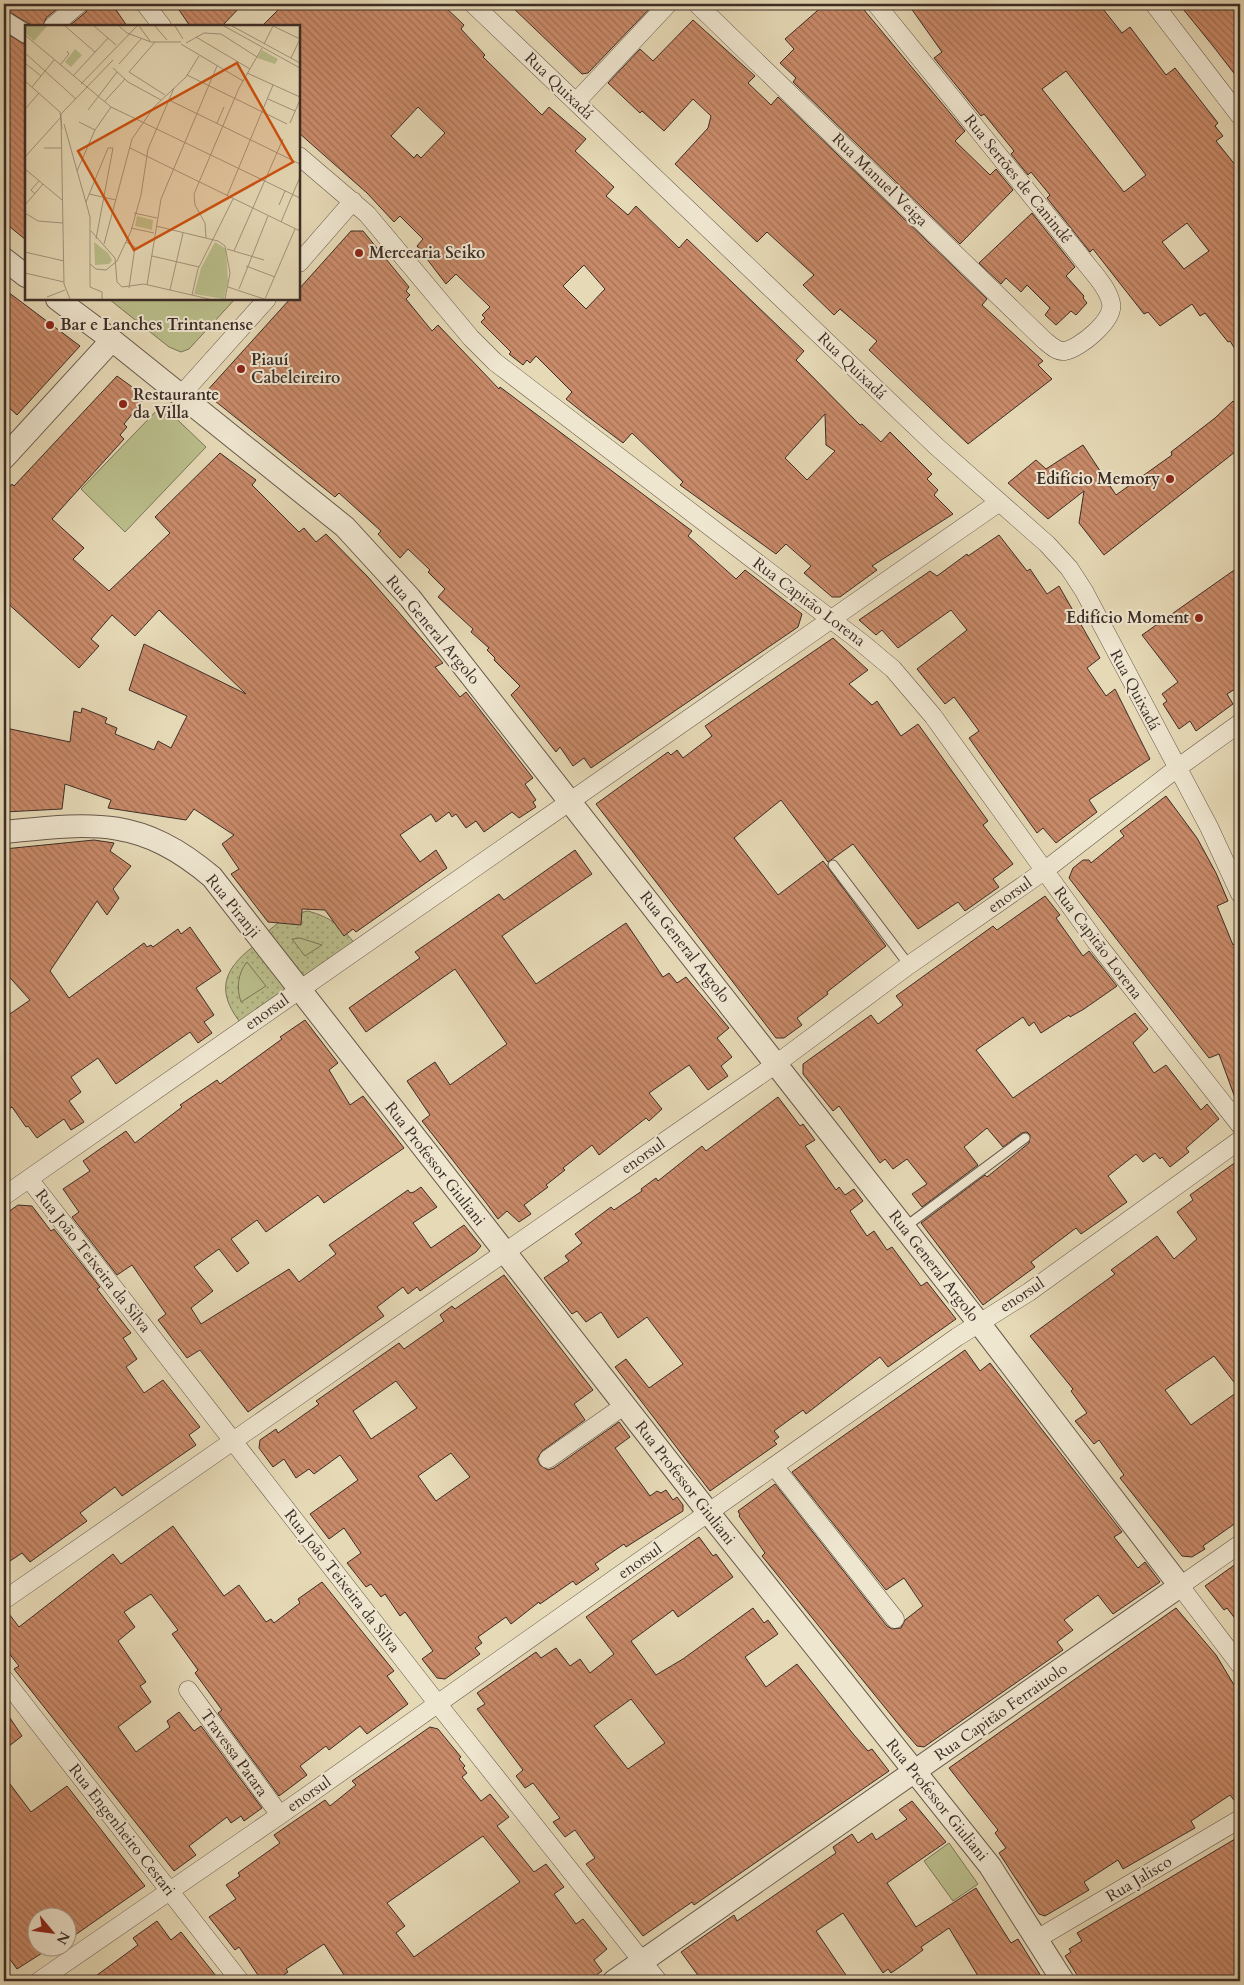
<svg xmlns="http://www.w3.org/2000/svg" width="1244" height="1985" viewBox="0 0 1244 1985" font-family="Cardo,serif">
<defs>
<pattern id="grass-dots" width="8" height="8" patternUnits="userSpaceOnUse" patternTransform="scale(1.25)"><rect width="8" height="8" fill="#babe8b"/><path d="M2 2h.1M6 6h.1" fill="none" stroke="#989b72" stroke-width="1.8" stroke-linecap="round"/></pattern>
<pattern id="building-back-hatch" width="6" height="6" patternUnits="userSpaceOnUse" patternTransform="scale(1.25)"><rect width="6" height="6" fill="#c98a69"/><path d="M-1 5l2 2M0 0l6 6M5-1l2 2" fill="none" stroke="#a47156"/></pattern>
</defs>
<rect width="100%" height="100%" fill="#e6d9b6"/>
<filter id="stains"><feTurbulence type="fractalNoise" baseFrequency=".004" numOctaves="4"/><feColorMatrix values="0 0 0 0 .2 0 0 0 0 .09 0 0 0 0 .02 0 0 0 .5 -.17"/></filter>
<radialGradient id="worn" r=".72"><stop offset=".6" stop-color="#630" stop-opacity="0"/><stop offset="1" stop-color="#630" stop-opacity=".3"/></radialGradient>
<path fill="url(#grass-dots)" stroke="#7b7659" d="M308 911C332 918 340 925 356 945L305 981 267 932 288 915Z
M254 946 290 992 243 1026C216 993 221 971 254 946Z"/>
<path fill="#babe8b" stroke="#7b7659" d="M109 299H235L189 349 181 352 169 347Z
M162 405 206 447 125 532 81 489Z
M300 938 322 945 305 956 292 939Z
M247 962 266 986 241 1002C236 988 238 973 247 962Z
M949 1843 978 1884 953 1901 924 1861Z"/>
<path fill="url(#building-back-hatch)" stroke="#3c2d27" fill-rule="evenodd" d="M4 4H63L46 18 43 26H33L4 9Z
M89 4H112L127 26H69L86 12Z
M175 4H243L222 26H190Z
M284 4H442L464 25 461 29 485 55 483 57 542 115 549 107 586 139 575 151 614 187 606 196 628 215 636 206 679 248 687 239 804 351 796 360 860 425 862 424 881 442 890 432 932 474 927 479 938 490 934 495 953 514 872 566 877 570 840 597H832L804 573 811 566 786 544 776 554 680 485 683 482 632 433 623 443 586 415 566 399 572 392 536 356 530 363 527 360 523 365 509 354 511 352 481 322 485 318 482 315 490 307 456 274 446 284 417 246 423 239 400 216 394 222 367 193 299 133V26H262ZM418 107 445 133 421 158 417 154 414 158 391 136ZM584 265 605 289 586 309 563 286ZM825 414 826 445 835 451 807 480 785 458Z
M509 4H654L588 73 582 74Z
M825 4H859L965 131 955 141 990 175 996 169 1013 190 960 244 793 82 796 78 780 63 794 49 785 39Z
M908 4H1099L1122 33 1130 27 1166 75 1175 68 1218 123 1215 126 1223 136 1216 141 1240 171V357L1230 341 1228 342 1205 313 1200 316 1192 304 1160 326 1148 312 1144 314 1093 249 1090 252 1047 198 1050 195 1031 172 1028 175 1011 154 1014 151 984 114 981 116 934 58 942 52ZM1066 71 1146 175 1124 192 1042 89ZM1187 223 1209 251 1184 269 1162 242Z
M1179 4H1240V81L1213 46Z
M693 20 755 76 748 83 771 105 778 97 987 299 982 305 1043 361 1038 365 1052 379 968 444 869 350 877 341 840 309 834 315 803 285 814 275 767 232 757 242 675 164 708 128 711 116 693 99 664 131 642 111 640 113 608 83 640 49 653 61Z
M4 32 26 45V240L4 222Z
M1032 213 1075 267 1066 276 1084 296 1083 298 1087 303 1076 315 1071 311 1056 325 1045 315 1050 308 1027 285 1021 292 1006 278 1001 284 979 263Z
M351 231H363L409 287 406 291 410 295 406 299 432 331 438 325 499 389 500 387 692 531 688 536 736 579 745 570 802 614 798 627 591 768 584 758 573 766 560 747 556 752 511 695 520 686 494 660 495 658 487 650 489 648 471 632 473 629 438 597 445 589 428 572 430 570 408 549 400 558 378 534 381 531 339 493 335 497 205 393 290 299H299V289Z
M4 289 80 346 17 415 4 403Z
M117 376 146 397 124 424 127 427 120 435 124 439 52 519 84 548 73 559 109 591 170 533 155 517 220 453 256 480 252 485 299 532 304 528 316 542 326 534 368 577 443 663 435 667 460 697 466 692 533 778 525 784 536 800 533 802 536 807 519 818 512 812 484 832 476 821 466 828 456 814 452 817 449 812 436 822 431 814 400 835 420 862 436 850 447 868 356 932 353 929 344 936 325 910 302 909 301 925 268 922 231 874 239 869 222 844 234 835 194 809 186 820 108 808 111 800 65 784 62 809 4 812 6 728 70 742 74 711 81 713 82 708 107 718 105 723 117 728 115 734 154 750 158 741 171 748 187 716 129 690 144 644 246 694 159 610 135 636 112 615 91 639 99 646 79 668 4 600V494L12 484 14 486Z
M1233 401 1240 410V448L1104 555 1079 523 1084 491 1048 519 1008 483 1036 460 1046 469 1083 445 1116 495 1172 455 1171 452 1215 418Z
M999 535 1027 571 1030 569 1047 594 1059 586 1100 658 1087 668 1106 696 1115 689 1150 759 1089 800 1097 812 1056 843 1043 828 1037 833 969 738 979 731 954 697 945 704 917 669 967 630 951 610 898 648 882 630 876 635 859 620 930 571 937 576 967 554 968 556Z
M1240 566V686L1227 694 1233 704 1196 731 1190 721 1179 729 1163 704 1167 701 1162 694 1178 682 1142 635Z
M833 638 868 670 849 684 872 705 877 701 901 736 918 724 988 821 983 825 1013 864 993 879 999 887 965 911 958 902 918 929 853 844 828 862 781 800 734 838 778 895 823 861 886 946 827 992 828 994 797 1018 802 1025 784 1038H776L596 804 668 752 671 755 677 750 683 758 712 736 705 726Z
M1166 796 1197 838 1216 873 1228 901 1217 906 1233 945 1240 941V1106H1238L1219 1054 1209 1058 1069 878 1073 868 1083 860H1089L1091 863 1124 836 1120 831Z
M94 840 114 843 110 851 131 866 113 889 119 898 107 915 97 901 50 971 69 998 144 943 147 947 151 945 153 947 178 929 181 934 190 927 221 971 196 988 214 1015 204 1022 212 1033 198 1043 190 1032 116 1084 98 1058 71 1077 81 1092 69 1101 84 1122 71 1130 64 1119 37 1138 28 1126 26 1127 12 1107 4 1112V1018L30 1000 4 971V849Z
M575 850 592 874 502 936 536 984 626 923 663 977 669 973 677 983 686 977 729 1028 717 1038 732 1057 721 1066 728 1076 708 1090 689 1065 649 1093 662 1109 649 1121 646 1118 599 1155 592 1145 563 1168 565 1170 546 1185 548 1187 524 1205 531 1214 519 1222 507 1211 498 1219 487 1204 422 1121 430 1115 407 1081 435 1062 450 1085 507 1044 455 969 366 1032 349 1008 420 958 415 952 499 894 504 900Z
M1045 896 1060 915 1056 918 1083 956 1089 951 1117 986 1084 1009 1070 1017 1069 1015 1041 1033 1034 1022 1029 1026 1023 1017 976 1050 1013 1098 1135 1013 1148 1029 1133 1043 1154 1073 1166 1065 1201 1110 1207 1104 1219 1119 1186 1148 1189 1152 1170 1167 1162 1157 1160 1159 1155 1153 1143 1162 1136 1154 1108 1176 1127 1202 1081 1234 1076 1228 1031 1262 1035 1267 983 1305 921 1223 985 1175 987 1177 1029 1143 1030 1135 1027 1132 1022 1133 1003 1147 987 1128 964 1147 978 1165 922 1207 912 1194 927 1184 907 1159 893 1169 885 1159 880 1163 839 1106 833 1111 803 1074V1064L871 1015 878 1024 903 1005 896 996 993 926 997 930Z
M305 1020 338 1063 329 1070 350 1105 363 1096 404 1148 324 1203 318 1195 266 1232 257 1220 231 1239 249 1263 237 1272 219 1249 194 1267 213 1291 191 1308 201 1324 289 1269 299 1282 336 1254 329 1245 408 1190 410 1193 414 1192 421 1187 437 1207 413 1223 431 1248 464 1225 481 1246 476 1252 420 1291 417 1287 408 1294 403 1287 377 1307 384 1316 248 1412 200 1350 187 1358 158 1320 166 1314 132 1265 117 1275 72 1217 79 1212 63 1189 90 1171 83 1161 97 1151 126 1131 135 1143 182 1107 180 1105 217 1080 220 1084 282 1039 280 1037Z
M778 1097 800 1126 803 1124 815 1140 805 1146 836 1190 839 1187 845 1195 854 1189 863 1201 850 1211 867 1236 874 1231 887 1250 892 1247 921 1286 927 1282 956 1319 888 1367 880 1357 806 1414 803 1410 789 1420 774 1431 779 1437 774 1441 777 1444 710 1491 615 1367 626 1359 649 1388 683 1364 656 1329 647 1317 618 1338 601 1312 586 1322 577 1311 572 1314 544 1278 569 1261 565 1256 582 1243 575 1234 611 1207 614 1210 642 1191 641 1189 656 1178 658 1181 702 1146 706 1151Z
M1240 1159V1520L1203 1546 1205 1549 1192 1557 1182 1556 1120 1478 1124 1475 1099 1440 1094 1444 1075 1421 1087 1413 1071 1391 1073 1389 1030 1336 1115 1274 1111 1270 1157 1236 1174 1259 1197 1239 1177 1212 1193 1200 1190 1195ZM1214 1356 1240 1390 1191 1425 1165 1390Z
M18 1205 32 1206 51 1231 54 1229 100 1287 97 1289 131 1333 123 1338 137 1359 126 1367 144 1393 163 1380 200 1427 189 1435 196 1445 122 1496 115 1487 80 1513 87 1521 59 1541 30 1562 22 1553 4 1565V1215Z
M504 1275 593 1390 574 1404 585 1420 542 1451 537 1459 540 1465 548 1470 554 1468 619 1422 630 1437 615 1448 650 1496 657 1491 661 1493 666 1490 673 1500 677 1497 683 1505V1511L626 1547 624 1544 595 1564 599 1569 576 1585 573 1581 540 1604 539 1602 511 1624 506 1617 478 1637 482 1643 475 1648 480 1654 445 1679 437 1678 422 1659 433 1651 405 1612 400 1616 385 1594 381 1597 371 1584 366 1587 347 1563 361 1553 344 1528 329 1539 310 1514 358 1480 340 1455 314 1474 309 1469 296 1478 284 1459 273 1467 259 1448 260 1440 276 1429 278 1433 319 1404 316 1401 399 1343 404 1349 444 1321 440 1315 452 1306 455 1309ZM396 1381 417 1408 371 1439 353 1411ZM451 1453 470 1477 436 1501 418 1476Z
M965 1350 980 1371 990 1363 1122 1532 1114 1537 1138 1568 1145 1562 1160 1582 1113 1614 1098 1595 1064 1620 1073 1630 1057 1642 1063 1650 924 1747 917 1746 904 1731 762 1556 765 1553 739 1516 740 1515 738 1511 775 1484 887 1626 892 1629 901 1628 905 1620 923 1606 904 1578 886 1590 792 1472Z
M173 1526 224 1596 239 1585 266 1622 271 1619 274 1623 300 1603 298 1599 322 1582 394 1671 387 1676 408 1704 367 1734 360 1726 329 1750 326 1746 300 1766 307 1775 279 1796 218 1713 222 1710 195 1673 198 1670 172 1634 178 1630 151 1594 124 1612 135 1627 118 1641 146 1682 140 1686 151 1702 118 1727 136 1752 170 1727 167 1721 179 1712 194 1731 201 1726 262 1808 244 1821 241 1816 231 1823 227 1817 189 1846 196 1855 174 1871 14 1669 19 1666 4 1647V1610H6L19 1627 113 1554 121 1564Z
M699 1537 713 1556 716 1554 733 1577 678 1617 673 1610 631 1641 656 1675 683 1659 753 1608 764 1623 768 1620 778 1634 745 1657 766 1687 797 1664 854 1735 868 1751 872 1749 889 1771 694 1905 692 1902 643 1936 586 1864 595 1858 575 1830 565 1837 553 1822 560 1818 533 1783 525 1788 516 1776 523 1770 477 1709 485 1704 477 1693 536 1652 541 1658 556 1648 570 1666 580 1659 590 1673 614 1654 586 1617ZM631 1699 665 1743 628 1769 594 1726Z
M1240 1561V1625L1227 1608 1224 1610 1205 1586Z
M1176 1608 1216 1655 1234 1685 1240 1681V1808L1230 1795 1191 1821 1195 1828 1123 1869 1118 1860 1084 1882 1089 1890 1045 1916 1039 1914 999 1853 1006 1848 995 1833 998 1830 949 1768Z
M4 1709 22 1736 4 1750Z
M430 1727 438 1729 461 1757 459 1759 465 1766 463 1768 467 1773 462 1777 481 1801 490 1794 509 1817 497 1826 534 1872 546 1864 564 1887 554 1894 576 1924 583 1919 607 1949 594 1960 602 1971 588 1981H348L324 1944 286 1969 288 1972 275 1981H262L239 1947 235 1950 209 1917 236 1899 226 1885 240 1876 238 1873 280 1843 274 1835 325 1800 330 1806 356 1785 352 1781ZM483 1836 520 1882 414 1957 396 1933 405 1926 387 1903Z
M4 1776 31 1812 67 1786 145 1886 68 1940V1918H38V1948H50L17 1969 4 1951Z
M912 1801 946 1842 887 1883 916 1927 976 1888 1011 1943 1018 1939 1044 1981H981L949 1928 921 1947 923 1950 907 1962 891 1973 888 1969 883 1973 843 1913 816 1931 850 1981H702L681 1952 734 1915 737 1921 836 1853 833 1847 852 1834 858 1843 872 1833 876 1840 907 1819 899 1810Z
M1240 1836V1975L1229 1981H1081L1065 1956 1071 1952 1069 1949 1082 1941 1077 1933Z
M157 1921 171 1940 181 1932 220 1981H89L138 1945 133 1938Z"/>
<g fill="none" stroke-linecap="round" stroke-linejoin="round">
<defs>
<path id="service" d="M833 865 909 965
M905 1227 1025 1138"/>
<path id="minor" d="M145 4 162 26
M473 4 936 446 1047 544 1069 568 1084 591 1209 827 1240 894
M697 4 1044 340C1050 345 1057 352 1065 351 1080 348 1115 320 1111 303 1108 287 1091 271 1081 257L876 4
M1154 4 1240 116
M4 20 26 34
M53 26 79 4
M576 102 668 4
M299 156 367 214 471 338 495 362 862 643 893 669 933 716 1099 946 1240 1125
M299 263 353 201
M181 395 267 299
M29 1179 437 1703 658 1981
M4 1196 998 503
M548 1459 625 1405
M774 1466 895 1619
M1240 1544 1180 1586 1240 1665
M4 1600 776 1064 909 965 1044 871 1176 769 1240 723
M4 1679 240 1981
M188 1690 280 1815
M1037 1939 1240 1819
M39 1981 280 1815 957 1337 1029 1292 1240 1140"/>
<path id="tertiary" d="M4 259 26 276
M57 299 112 340 345 527 410 598 979 1323 1180 1586 614 1981
M4 458 112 340
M4 832C92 823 140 816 212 877L708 1512 990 1866 1063 1981"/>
</defs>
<use href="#service" stroke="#66584b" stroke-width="11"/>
<use href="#minor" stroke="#66584b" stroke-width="19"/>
<use href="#tertiary" stroke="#66584b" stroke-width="24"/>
<use href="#service" stroke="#efe6d0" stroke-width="9"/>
<use href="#minor" stroke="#efe6d0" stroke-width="18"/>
<use href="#tertiary" stroke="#efe6d0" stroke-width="22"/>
</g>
<g fill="#8f2418" stroke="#efe6d0" stroke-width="2">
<circle cx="359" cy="253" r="5"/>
<circle cx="50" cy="325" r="5"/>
<circle cx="241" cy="369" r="5"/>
<circle cx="123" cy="404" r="5"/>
<circle cx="1170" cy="479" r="5"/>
<circle cx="1199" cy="618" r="5"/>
</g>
<g text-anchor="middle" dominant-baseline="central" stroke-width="4" stroke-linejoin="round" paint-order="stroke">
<g font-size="16" fill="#3c2d27" stroke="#efe6d0">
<text transform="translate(559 86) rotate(44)">Rua Quixadá</text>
<text transform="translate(1018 179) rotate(51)">Rua Sertões de Canindé</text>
<text transform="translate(880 180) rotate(44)">Rua Manuel Veiga</text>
<text transform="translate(852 366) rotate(44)">Rua Quixadá</text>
<text transform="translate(809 602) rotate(37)">Rua Capitão Lorena</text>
<text transform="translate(433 630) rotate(50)">Rua General Argolo</text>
<text transform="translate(1135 690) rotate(62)">Rua Quixadá</text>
<text transform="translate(1010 895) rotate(-35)">enorsul</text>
<text transform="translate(233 906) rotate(51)">Rua Piranji</text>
<text transform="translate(1098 943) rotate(53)">Rua Capitão Lorena</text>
<text transform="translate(685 947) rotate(52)">Rua General Argolo</text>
<text transform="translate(267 1012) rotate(-35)">enorsul</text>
<text transform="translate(643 1156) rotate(-35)">enorsul</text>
<text transform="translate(435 1164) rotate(52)">Rua Professor Giuliani</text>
<text transform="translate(93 1261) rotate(52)">Rua João Teixeira da Silva</text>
<text transform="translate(934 1266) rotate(52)">Rua General Argolo</text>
<text transform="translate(1022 1295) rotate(-33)">enorsul</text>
<text transform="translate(685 1483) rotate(52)">Rua Professor Giuliani</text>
<text transform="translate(640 1561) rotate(-35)">enorsul</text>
<text transform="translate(342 1581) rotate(52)">Rua João Teixeira da Silva</text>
<text transform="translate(1001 1712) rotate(-35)">Rua Capitão Ferraiuolo</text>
<text transform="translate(234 1753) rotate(54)">Travessa Patara</text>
<text transform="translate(309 1794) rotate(-35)">enorsul</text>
<text transform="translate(937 1800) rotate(51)">Rua Professor Giuliani</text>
<text transform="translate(122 1830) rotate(52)">Rua Engenheiro Cestari</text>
<text transform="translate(1139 1879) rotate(-31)">Rua Jalisco</text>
</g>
<g font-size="16" font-weight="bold" fill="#3c2d27" stroke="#efe6d0" text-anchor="start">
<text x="369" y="253">Mercearia Seiko</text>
<text x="60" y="325">Bar e Lanches Trintanense</text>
<text x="251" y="360">Piauí<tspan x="251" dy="18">Cabeleireiro</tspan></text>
<text x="133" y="395">Restaurante<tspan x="133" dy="18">da Villa</tspan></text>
<text x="1160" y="479" text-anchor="end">Edifício Memory</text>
<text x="1189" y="618" text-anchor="end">Edifício Moment</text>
</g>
</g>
<g transform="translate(25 25)">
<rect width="275" height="275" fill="#e6d9b6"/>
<path d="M190 217 201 224 203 256 199 274 169 269 176 243Z" fill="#babe8b"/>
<path d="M0 1H22L9 16 0 8ZM50 24 57 30 46 42 40 37ZM237 25 253 34 250 39 232 33ZM112 191 128 195 127 205 110 201ZM69 217 83 228 87 235 84 239 70 240Z" fill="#babe8b"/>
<path fill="none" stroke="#a2947d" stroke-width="1" d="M40 1 70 27M69 1 91 20M94 1 102 8 126 17H156M114 1 125 16M130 1 142 15M150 1 158 14M199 1 275 43M207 1 275 38M248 1 275 14M0 10 86 82 275 173M171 12 225 44M130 17 104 47 140 70M161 18 179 8 196 9 232 32M156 19 218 56M239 19 248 1M0 28 51 74M266 33 275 14M0 38 16 51M94 39 116 14M35 40 44 29 42 26M88 43 103 57 136 75M222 48 275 72M162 50 262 99M48 51 83 13M0 56 35 87 37 104M56 59 112 1M7 62 29 35M243 74 270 86M144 75 275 139M79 77 100 54M0 84 14 68M63 85 92 47M36 89 88 35M36 89 39 259 45 274M54 97 70 105M192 98 199 82M265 98 275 75M39 99 65 192V262L77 267V274M19 123H36M105 123 275 206M0 132 36 92M0 144 37 175M52 146 70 105 86 82M10 169 6 165 14 156M64 169 91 175M202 171 248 60M61 177 83 123H88L71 214M0 180 18 159M254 180 260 166M0 188 13 196 38 198M109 188 132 193M256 197 275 152M131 201 193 216 200 221 205 248 200 274M106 203 129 208M66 206 90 233 92 257 97 262 119 259 184 274M181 213 180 198 170 180 169 169 214 63 237 23M101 217 110 222 104 263M79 219 107 114 129 82 161 52 174 31M202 224 239 235M209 226 258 114M0 227 39 236M127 231 174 242M65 239 71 244 81 245 92 236 106 206 116 170 123 124 149 63M221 241 250 252M0 248 39 257M122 260 136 174 192 41M203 262 239 274M214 264 243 191M145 265 158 208M167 270 173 244 208 174M22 272 40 265M240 274 270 204"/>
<path fill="#ce5210" fill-opacity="0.15" stroke="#ce5210" stroke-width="2.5" d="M212 38 268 137 109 225 53 126Z"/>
<rect width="275" height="275" fill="none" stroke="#3c2d27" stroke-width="2.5"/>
</g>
<rect width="1244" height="1985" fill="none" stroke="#e6d9b6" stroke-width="20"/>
<rect x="5" y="5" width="1234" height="1975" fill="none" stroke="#3c2d27" stroke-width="2.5"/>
<rect x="10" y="10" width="1224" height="1965" fill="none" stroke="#3c2d27"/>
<g transform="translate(52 1932) rotate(119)"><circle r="24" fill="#efe6d0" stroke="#a79c8c"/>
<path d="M0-4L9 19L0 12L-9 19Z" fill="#8f2418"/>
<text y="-8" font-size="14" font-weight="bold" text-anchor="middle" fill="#3c2d27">N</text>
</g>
<rect width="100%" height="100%" filter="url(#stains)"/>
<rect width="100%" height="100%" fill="url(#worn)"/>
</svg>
